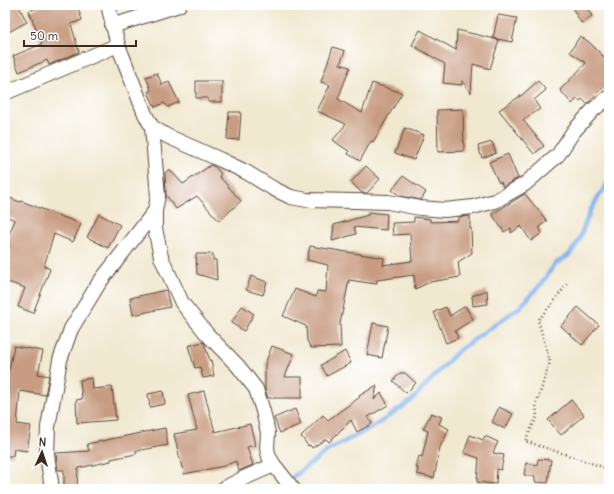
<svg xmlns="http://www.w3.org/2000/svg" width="614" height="494" viewBox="0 0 614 494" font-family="Delius,sans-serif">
<rect width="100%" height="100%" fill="#fff"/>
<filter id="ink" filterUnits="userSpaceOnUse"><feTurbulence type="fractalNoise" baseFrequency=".025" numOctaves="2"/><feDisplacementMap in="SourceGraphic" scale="8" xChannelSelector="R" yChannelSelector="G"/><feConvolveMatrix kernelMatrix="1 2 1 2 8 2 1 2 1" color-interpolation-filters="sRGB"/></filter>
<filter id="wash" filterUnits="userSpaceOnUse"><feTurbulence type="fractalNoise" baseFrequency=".012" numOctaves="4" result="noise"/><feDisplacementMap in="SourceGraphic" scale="16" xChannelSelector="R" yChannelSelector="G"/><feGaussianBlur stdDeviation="0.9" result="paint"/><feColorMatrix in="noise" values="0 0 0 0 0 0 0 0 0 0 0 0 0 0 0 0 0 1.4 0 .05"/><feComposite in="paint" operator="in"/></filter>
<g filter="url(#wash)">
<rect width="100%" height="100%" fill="#f1e8d0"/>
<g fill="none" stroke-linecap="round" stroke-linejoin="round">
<path stroke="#84b6f0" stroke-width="4.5" d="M290 479 330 449 373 427 411 401 458 351 520 307 542 283 555 264 569 255 578 242 590 211 609 180
M278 489 283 485"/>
</g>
<g id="blocks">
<path fill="#c89c82" d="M5 5H18L27 22 5 34Z
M44 5H77L82 20 71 24 79 52 49 65 47 60 19 72 13 56 42 44 29 11Z
M579 5H585L592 16 581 23 573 9Z
M498 15 517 18 512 42 493 38Z
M420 30 456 50 457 30 499 40 490 69 473 64 471 93 462 81V85L443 83 445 64 412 45Z
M580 36 589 42 609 62V80L587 104 582 99 580 101 577 99 572 104 560 90 586 63 570 52Z
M333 47 345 51 340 64 350 67 338 99 362 113 372 83 402 93 373 142 371 141 360 161 348 154 349 151 341 146 333 140 346 124 317 111 330 85 321 82Z
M157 73 162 85 169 82 179 102 168 107 164 103 155 107 148 92 151 90 146 77Z
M196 81H222V102H208V98H196Z
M538 81 546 90 534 100 540 109 523 120 544 146 534 154 499 110 522 95Z
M463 109 464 151 438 152 437 110Z
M229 112H241L239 140 227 139Z
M405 128 424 135 414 160 395 153Z
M492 142 496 153 482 158 478 146Z
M508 154 518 178 503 187 501 182 499 183 489 162Z
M211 165 215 167 221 174 219 176 241 201 219 221 197 196 176 209 166 195 165 173 169 169 183 184Z
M366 166 380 179 367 193H362L351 182Z
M403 176 426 192 421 200 400 196 392 190Z
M525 194 547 221 539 227 542 233 531 241 521 226 511 233V228L504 232 492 214Z
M5 196 20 202 21 201 81 224 73 242 54 234 44 266 50 269 33 313 18 307 25 288 5 281V258L10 245 5 244 15 220 5 216Z
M368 212 387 214 386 230 354 227 356 234 332 241 334 225 368 215Z
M99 214 120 225 108 248 87 237Z
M470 216V228H471L472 253 458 262 460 277 430 282 415 289 414 275 377 280 376 284 349 280 340 324 341 347 311 348 307 341 306 326 283 316 295 289 316 297 317 291 326 292 328 265 307 260 310 246 384 258 383 265 412 261 410 234 393 235 392 223 414 222V217L430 219V222L458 221V217Z
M196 254H213V260H216L217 280 197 274Z
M251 276 267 282 263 295 246 290Z
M166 290 170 307 133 315 130 298Z
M487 290 488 304 473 306 472 296Z
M242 306 254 314 244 331 231 323Z
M465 306 473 319 455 331 458 338 446 343 434 312 446 307 450 316Z
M578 307 599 325 582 345 561 326Z
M373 323 388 326 382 358 367 355Z
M203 342 204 343 210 361 211 360 214 376 203 378 200 367 195 368 188 346Z
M14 346 43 351 38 374 49 376 45 395 20 391 17 424 31 426 27 451 14 449 13 456H5V369L9 370Z
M272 346 294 354 285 377H302V398H268L265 389V364Z
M345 351 351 363 327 376 321 365Z
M400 373H405L416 383 406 393 393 381Z
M92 378 93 389 112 387 116 420 77 423 76 400 82 399 80 380Z
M377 385 374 400 381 393 388 405 368 417 372 424 357 432 351 420 329 442 326 439 312 448 310 445 308 446 301 436 323 415 328 420 360 397 359 396Z
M163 391 165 404 150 407 148 394Z
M204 391 215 432 250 424 255 445 247 447 253 465 239 471 236 461 224 466 184 474 183 468H182L174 434 197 430 188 395Z
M571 400 584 415 561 435 548 420Z
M499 407 513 414 505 429 492 422Z
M295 409 301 424 280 433 274 418Z
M431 413 442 417 439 424 449 429 440 447 434 478 417 474 418 468H416L419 456 422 457 428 431 423 429Z
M165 428 168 445 136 451V454L111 459V461L79 468V469H78L77 489H64V470H58L56 453 89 451 87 444Z
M470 435 483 440 485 436 498 442 493 453 504 455 501 470 497 469 496 484 477 482 479 458 464 453Z
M538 459 551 460 548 483 535 482V476L524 475 526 463 537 465Z"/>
</g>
</g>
<g filter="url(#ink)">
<use href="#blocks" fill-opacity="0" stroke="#564639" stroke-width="1"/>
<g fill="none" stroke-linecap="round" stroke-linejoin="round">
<defs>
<path id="street" d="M108 5 118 45 145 114 152 127 167 136 221 160 246 172 274 189 291 197 307 200 354 201 388 202 420 208 445 210 473 207 495 201 525 184 558 155 573 132 593 110 609 97
M112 26 179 5
M5 93 118 45
M155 211V228L161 257 182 303 207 334 238 366 256 389 263 411 268 433 267 448 269 457 274 465 293 489
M52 489 47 454 48 427 60 360 71 329 99 283 155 211 158 196 152 127
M223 489 244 478 274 465"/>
</defs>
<use href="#street" stroke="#564639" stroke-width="16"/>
<path stroke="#564639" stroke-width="2.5" stroke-dasharray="1 3" stroke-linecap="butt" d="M567 284 551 305 538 320 550 362 536 405 537 417 525 441 609 469"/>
<use href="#street" stroke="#fff" stroke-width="14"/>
</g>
</g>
<rect width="614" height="494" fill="none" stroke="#fff" stroke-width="20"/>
<g transform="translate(42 452) rotate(3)" stroke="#ffffff" stroke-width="3" paint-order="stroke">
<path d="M0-3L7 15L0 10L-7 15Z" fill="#3b2a1e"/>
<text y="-6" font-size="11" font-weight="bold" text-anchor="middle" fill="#3b2a1e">N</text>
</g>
<path d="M24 40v6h112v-6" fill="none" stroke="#3b2a1e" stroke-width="2"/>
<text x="30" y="40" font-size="12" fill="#3b2a1e" stroke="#ffffff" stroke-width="3" paint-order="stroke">50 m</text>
</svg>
